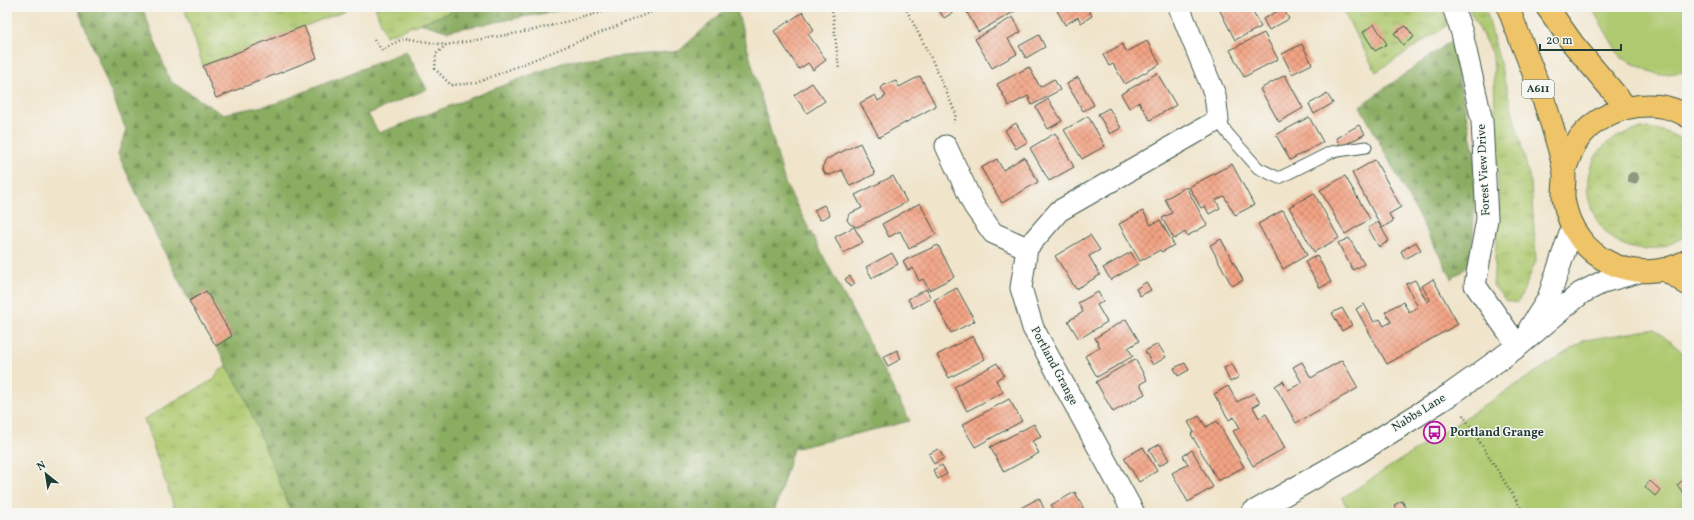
<svg xmlns="http://www.w3.org/2000/svg" width="1694" height="520" viewBox="0 0 1694 520" font-family="Vollkorn,serif">
<defs>
<pattern id="grass-tufts" width="24" height="20" patternUnits="userSpaceOnUse"><rect width="24" height="20" fill="#afc96f"/><path d="M3 7l-1-3M5 7V3M7 7l1-3M15 17l-1-3M17 17v-4M19 17l1-3" fill="none" stroke="#8ea45c"/></pattern>
<pattern id="forest-firs" width="22" height="20" patternUnits="userSpaceOnUse"><rect width="22" height="20" fill="#8bad62"/><path d="M5 1l3.5 6h-7zM16 11l3.5 6h-7z" fill="#718e52"/></pattern>
<pattern id="building-cross-hatch" width="8" height="8" patternUnits="userSpaceOnUse"><rect width="8" height="8" fill="#f3a384"/><path d="M0 0l8 8M0 8l8-8" fill="none" stroke="#c4866d"/></pattern>
</defs>
<rect width="100%" height="100%" fill="#f6f6f2"/>
<filter id="ink" filterUnits="userSpaceOnUse"><feTurbulence type="fractalNoise" baseFrequency=".025" numOctaves="2"/><feDisplacementMap in="SourceGraphic" scale="8" xChannelSelector="R" yChannelSelector="G"/><feConvolveMatrix kernelMatrix="1 2 1 2 8 2 1 2 1" color-interpolation-filters="sRGB"/></filter>
<filter id="wash" filterUnits="userSpaceOnUse"><feTurbulence type="fractalNoise" baseFrequency=".012" numOctaves="4" result="noise"/><feDisplacementMap in="SourceGraphic" scale="16" xChannelSelector="R" yChannelSelector="G"/><feGaussianBlur stdDeviation="0.9" result="paint"/><feColorMatrix in="noise" values="0 0 0 0 0 0 0 0 0 0 0 0 0 0 0 0 0 1.4 0 .05"/><feComposite in="paint" operator="in"/></filter>
<g filter="url(#wash)">
<rect width="100%" height="100%" fill="#f0e4ca"/>
<path fill="url(#grass-tufts)" stroke="#678352" d="M184 7H354L203 66Z
M375 7H465L386 36Z
M1341 7H1441L1448 25 1376 72Z
M1468 7H1484L1487 13 1531 183 1536 261 1518 303 1506 301 1493 285 1499 206 1493 56Z
M1648 128C1663 130 1675 134 1687 144V234C1599 299 1535 141 1648 128Z
M227 366 244 395 292 513H176L144 419 213 380 218 372Z"/>
<path fill="url(#forest-firs)" stroke="#55754b" d="M77 7H142L170 81 222 114 274 104 406 51 427 89 368 114 379 133 567 61 679 51 728 7H736L785 183 910 421 793 449 774 513H292L244 395 216 346 232 335 206 291 189 301 158 239 118 154 126 130Z
M465 7H578L447 31 420 23Z
M1451 41 1476 162 1472 263 1452 279 1360 106Z"/>
<path fill="#afc96f" stroke="#678352" d="M1591 7H1687V69L1683 72 1659 75 1621 58Z
M1655 329 1687 356V513H1350L1342 498 1585 340Z"/>
<g id="blocks">
<path fill="url(#building-cross-hatch)" d="M937 7H962L944 18Z
M964 7H1018L1019 9 978 32Z
M1055 7H1087L1092 16 1081 23 1078 17 1065 25Z
M1218 7H1250L1261 27 1235 40Z
M1283 8 1289 19 1269 30 1263 19Z
M803 12 814 30 808 34 826 60 813 70 808 63 799 69 774 31Z
M1013 17 1021 32 1008 39 1017 54 992 68 975 39Z
M1374 24 1387 44 1375 51 1363 32Z
M304 26 317 58 216 98 203 66Z
M1406 26 1414 37 1403 45 1394 33Z
M1264 33 1278 59 1244 77 1230 50Z
M1039 35 1045 47 1026 58 1019 46Z
M1147 41 1160 64 1125 84 1113 64 1109 66 1103 55 1122 44 1127 52Z
M1302 44 1312 64 1292 74 1282 54Z
M1029 67 1040 87 1054 79 1060 90 1032 105 1028 96 1009 106 997 84Z
M1157 73 1176 105 1150 120 1139 102 1129 108 1121 94Z
M1285 75 1303 108 1279 122 1260 89Z
M920 76 936 106 879 137 860 103 875 95 878 101 886 96 881 88 884 85 896 81 899 87Z
M1078 77 1094 105 1083 111 1067 84Z
M812 83 825 101 807 113 794 95Z
M1327 94 1333 103 1314 114 1309 104Z
M1048 99 1062 121 1048 129 1036 107Z
M1109 108 1121 128 1110 134 1098 114Z
M1088 116 1105 146 1082 159 1064 130Z
M1309 117 1323 142 1290 160 1276 135Z
M1016 123 1027 142 1016 149 1005 130Z
M1359 125 1365 134 1341 147 1336 138Z
M1055 133 1074 167 1049 181 1030 148Z
M860 143 875 174 850 186 842 170 830 175 825 174 822 167 827 159Z
M1024 157 1038 182 1002 203 981 168 997 159 1003 170Z
M1375 160 1401 207 1389 214 1393 221 1382 228 1352 173Z
M1232 164 1254 205 1235 215 1224 196 1216 200 1220 208 1209 214 1205 206 1201 208 1189 187Z
M893 176 907 202 857 227 850 224 847 220 849 214 862 208 855 195Z
M1345 176 1370 219 1345 234 1320 190Z
M1186 187 1207 225 1187 236 1185 232 1174 239 1162 218 1172 213 1165 199Z
M1314 193 1339 238 1314 252 1289 207Z
M920 203 936 234 909 249 900 231 889 237 882 224Z
M824 205 830 215 820 220 814 210Z
M1283 210 1307 255 1283 269 1258 224Z
M1143 211 1151 225 1160 220 1174 245 1162 252 1160 250 1140 261 1119 224Z
M1378 222 1389 241 1379 247 1368 228Z
M854 227 863 242 843 253 835 237Z
M1090 235 1100 250 1089 256 1100 275 1076 289 1055 256Z
M1349 238 1364 264 1353 270 1338 243Z
M1221 239 1243 280 1232 286 1210 245Z
M1416 242 1421 250 1405 259 1401 251Z
M938 245 954 277 929 290 923 279 919 281 913 268 908 270 903 261Z
M1131 252 1138 264 1111 280 1103 268Z
M892 253 898 264 872 278 866 267Z
M1317 255 1331 282 1320 288 1305 262Z
M850 276 855 284 850 287 845 279Z
M1433 279 1458 324 1387 364 1356 309 1364 304 1374 322 1380 319 1384 326 1391 322 1385 312 1393 307 1403 302 1409 312 1418 307 1406 284 1415 280 1427 302 1430 300 1422 286Z
M1146 282 1151 290 1140 296 1136 289Z
M957 288 975 321 951 333 934 300Z
M926 289 931 298 913 308 908 299Z
M206 291 232 336 216 346 189 301Z
M1098 292 1103 301 1097 305 1107 322 1079 339 1068 321 1083 312 1078 303Z
M1342 308 1352 325 1342 331 1332 313Z
M1126 319 1139 341 1128 348 1133 356 1097 377 1085 356 1100 347 1095 338Z
M973 336 985 359 949 378 937 355Z
M1158 344 1166 357 1153 365 1145 351Z
M897 350 901 359 888 366 883 357Z
M1135 359 1147 380 1140 384 1145 394 1113 412 1096 382Z
M1342 360 1358 388 1296 423 1275 386 1283 381 1288 390 1302 383 1293 367 1302 362 1311 378Z
M997 363 1004 375 996 380 1003 392 967 411 954 387Z
M1185 363 1189 370 1178 376 1174 368Z
M1232 364 1239 377 1230 382 1224 368Z
M1228 386 1237 402 1254 393 1260 403 1253 407 1259 418 1266 414 1285 448 1253 466 1233 431 1240 428 1234 417 1229 420 1214 394Z
M1009 399 1022 421 975 447 962 425Z
M1199 416 1206 427 1217 421 1244 467 1218 481 1191 434 1194 432 1188 422Z
M1034 424 1041 437 1032 441 1039 453 1004 472 990 447Z
M1160 444 1169 460 1159 466 1149 450Z
M1143 447 1157 471 1139 482 1124 458Z
M938 449 944 458 934 464 929 454Z
M1192 450 1213 487 1188 502 1172 473 1188 464 1183 456Z
M942 465 947 474 938 479 933 470Z
M1687 477V495L1686 496 1677 485Z
M1650 481 1660 490 1655 496 1645 487Z
M1075 492 1086 513H1055L1051 505Z
M1039 498 1046 513H1016L1015 511Z
M1402 501 1409 513H1399L1394 505Z
M1369 508 1372 513H1361Z"/>
</g>
</g>
<g filter="url(#ink)">
<use href="#blocks" fill-opacity="0" stroke="#3e564a" stroke-width="1"/>
<g fill="none" stroke-linecap="round" stroke-linejoin="round">
<defs>
<path id="service" d="M1218 120 1228 134 1258 168 1279 178 1331 152 1366 147"/>
<path id="minor" d="M1453 7 1462 33 1482 121 1487 219 1475 285 1518 346
M946 146 974 206 993 233 1027 248
M1134 513 1033 328 1021 288 1027 248 1059 211 1218 120 1215 95 1179 7"/>
<path id="tertiary" d="M1530 328 1548 300 1572 228
M1252 513 1359 452 1451 394 1518 346 1581 293 1605 281 1638 272"/>
<path id="primary" d="M1508 7C1523 48 1542 90 1554 132 1558 145 1562 158 1564 171 1566 180 1562 191 1564 201 1574 259 1635 288 1687 261
M1547 7 1573 44 1626 107
M1564 171C1568 162 1571 151 1576 143 1598 108 1652 94 1687 116
M1665 270 1687 284"/>
</defs>
<use href="#service" stroke="#3e564a" stroke-width="13"/>
<use href="#minor" stroke="#3e564a" stroke-width="23"/>
<use href="#tertiary" stroke="#3e564a" stroke-width="24"/>
<use href="#primary" stroke="#3e564a" stroke-width="24"/>
<path stroke="#3e564a" stroke-width="2.5" stroke-dasharray="1 3" stroke-linecap="butt" d="M622 7 530 31 446 45 436 54 435 69 451 85 476 83 664 7
M832 7 839 70
M905 7 933 62 956 114 953 123
M374 40 382 50 404 38 446 45
M1463 415 1524 513"/>
<use href="#service" stroke="#fff" stroke-width="11"/>
<use href="#minor" stroke="#fff" stroke-width="21"/>
<use href="#tertiary" stroke="#fff" stroke-width="22"/>
<use href="#primary" stroke="#efc469" stroke-width="22"/>
</g>
<circle fill="#8d987e" cx="1633" cy="178" r="6"/>
</g>
<defs>
<symbol id="bus-ring" viewBox="-11 -11 22 22"><circle r="9.5" fill="#f6f6f2" stroke="#b5179e" stroke-width="1.5"/><path d="M-5-6H5V4H4V6H2V4H-2V6H-4V4H-5ZM-3.5-4V0h7V-4ZM-3.5 1.2v1.5H-2V1.2ZM2 1.2v1.5H3.5V1.2Z" fill="#b5179e"/></symbol>
</defs>
<g fill-rule="evenodd">
<use href="#bus-ring" x="1422" y="420" width="25" height="25"/>
</g>
<g text-anchor="middle" dominant-baseline="central" stroke-width="3" stroke-linejoin="round" paint-order="stroke">
<rect fill="#f6f6f2" stroke="#60746d" stroke-width="1" x="1522" y="80" width="32" height="18" rx="3"/>
<g font-size="11" font-weight="bold" fill="#1f3d34">
<text x="1538" y="89">A611</text>
</g>
<g font-size="12" fill="#1f3d34" stroke="#f6f6f2">
<text transform="translate(1484 170) rotate(-93)">Forest View Drive</text>
<text transform="translate(1054 366) rotate(62)">Portland Grange</text>
<text transform="translate(1419 413) rotate(-32)">Nabbs Lane</text>
</g>
<g font-size="12" font-weight="bold" fill="#1f3d34" stroke="#f6f6f2" text-anchor="start">
<text x="1450" y="433">Portland Grange</text>
</g>
</g>
<rect width="1694" height="520" fill="none" stroke="#f6f6f2" stroke-width="24"/>
<g transform="translate(46 474) rotate(330)" stroke="#f6f6f2" stroke-width="3" paint-order="stroke">
<path d="M0-3L7 15L0 10L-7 15Z" fill="#1f3d34"/>
<text y="-6" font-size="11" font-weight="bold" text-anchor="middle" fill="#1f3d34">N</text>
</g>
<path d="M1540 44v6h81v-6" fill="none" stroke="#1f3d34" stroke-width="2"/>
<text x="1546" y="44" font-size="12" fill="#1f3d34" stroke="#f6f6f2" stroke-width="3" paint-order="stroke">20 m</text>
</svg>
